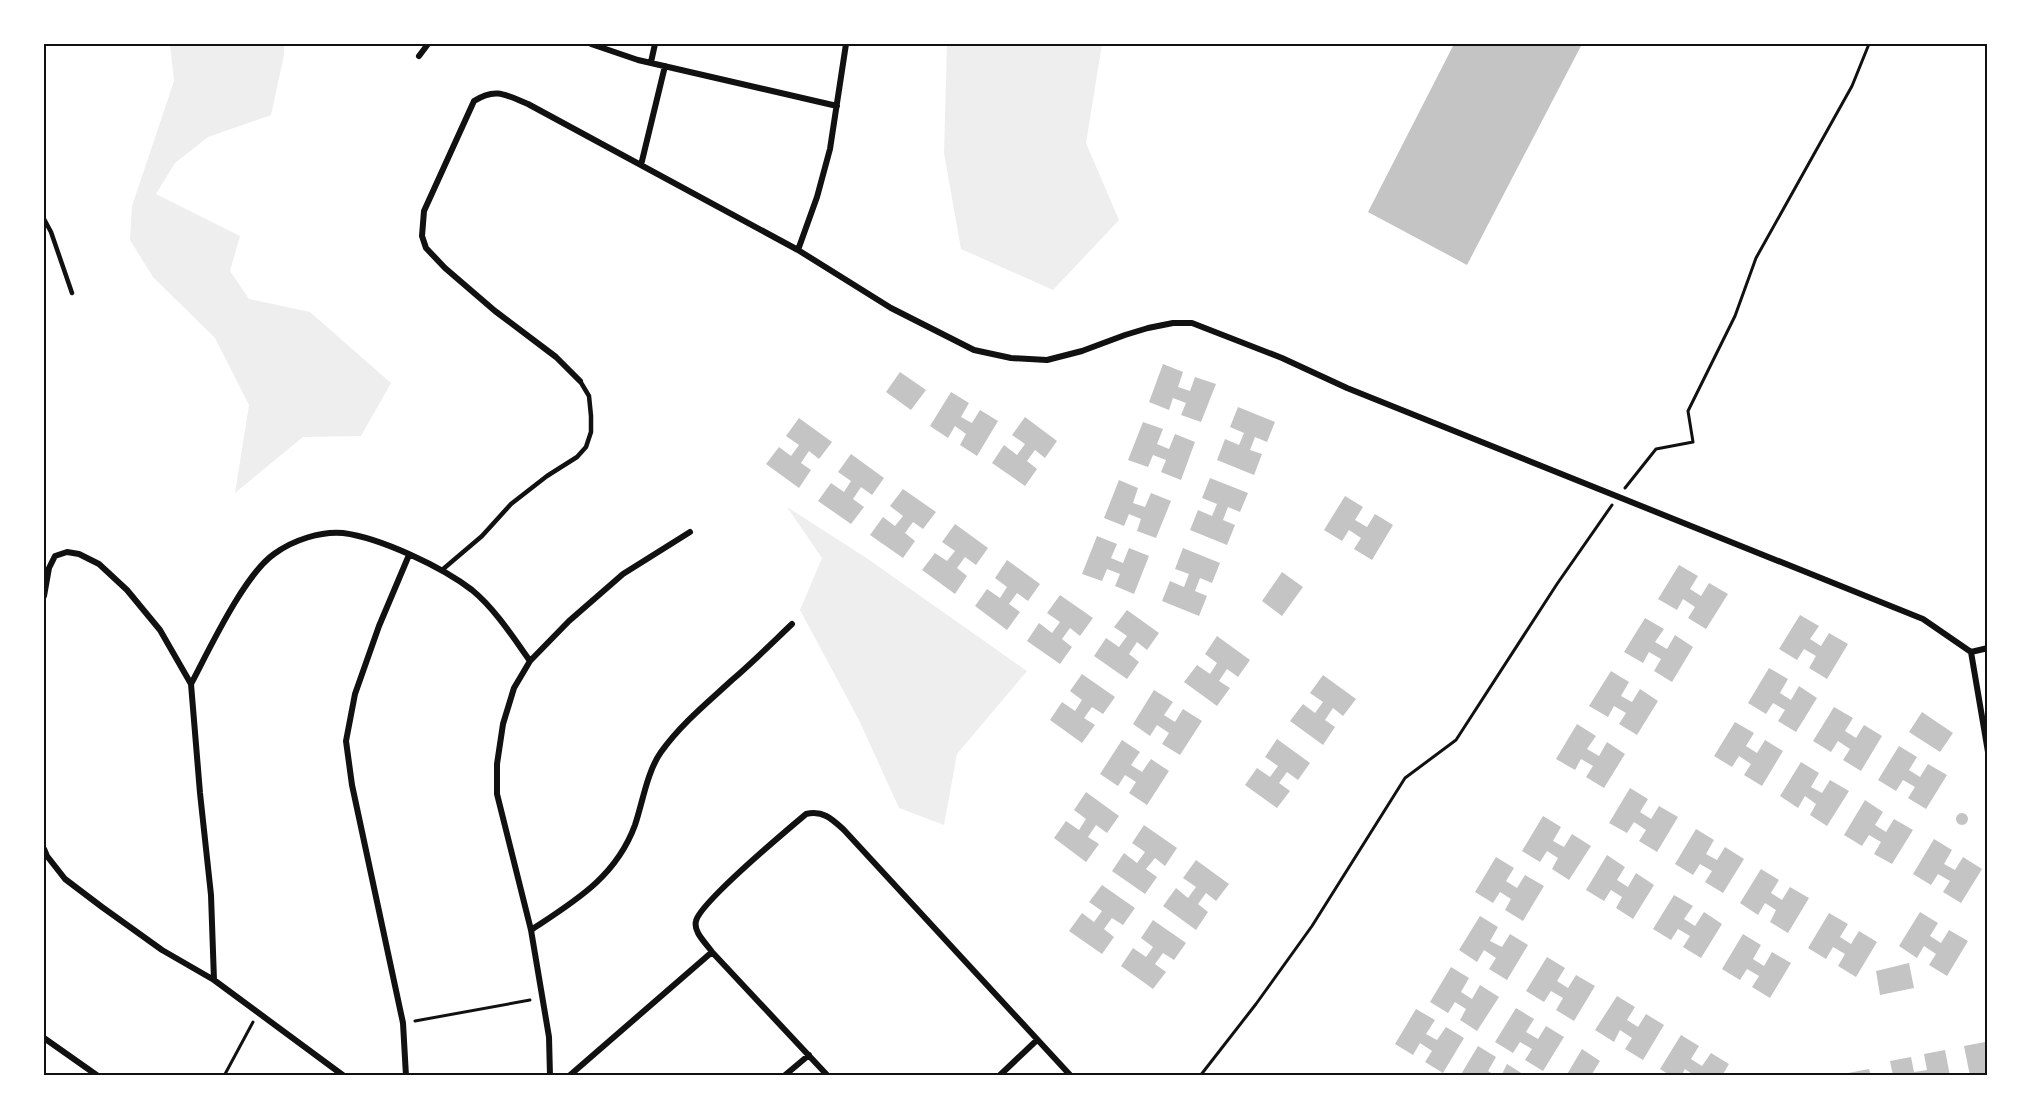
<svg xmlns="http://www.w3.org/2000/svg" width="2031" height="1119" viewBox="0 0 2031 1119" font-family="Raleway,sans-serif">
<rect width="100%" height="100%" fill="#fff"/>
<path fill="#eee" d="M170 44H284V55L271 115 208 137 175 163 156 194 240 236 230 271 249 299 310 312 391 383 361 436 303 437 235 493 249 405 215 338 153 277 130 240 132 206 174 81Z
M947 44H1102L1086 143 1119 220 1053 290 961 249 944 153Z
M787 507 865 557 1027 671 957 754 944 825 899 808 859 720 800 610 822 558Z"/>
<path fill="#c4c4c4" d="M1454 44H1582L1467 265 1368 212Z
M1163 364 1183 372 1178 387 1190 391 1195 377 1216 384 1201 422 1181 415 1186 403 1173 398 1169 410 1149 402Z
M900 372 926 390 911 410 886 392Z
M951 392 969 403 961 417 972 423 980 410 998 421 977 456 960 445 966 434 955 426 948 438 930 426Z
M1238 407 1275 422 1267 442 1255 437 1250 450 1262 454 1254 475 1217 460 1225 439 1239 445 1244 433 1230 427Z
M1025 417 1057 441 1045 458 1035 450 1027 461 1037 469 1025 486 992 463 1004 445 1017 455 1025 444 1012 435Z
M799 418 832 442 819 459 809 451 801 463 811 470 799 488 766 464 779 447 791 456 799 445 786 436Z
M1143 422 1163 429 1157 444 1169 449 1175 434 1195 442 1181 480 1161 472 1166 460 1153 455 1148 467 1128 460Z
M851 454 884 478 872 495 861 487 853 499 864 507 851 524 818 501 831 483 844 492 851 481 838 472Z
M1210 478 1248 493 1240 512 1228 507 1223 520 1235 525 1227 545 1190 530 1198 510 1212 516 1217 504 1202 498Z
M1119 480 1138 488 1133 503 1145 507 1151 493 1171 501 1156 538 1137 531 1141 519 1129 514 1124 526 1104 518Z
M903 489 936 512 923 529 913 522 905 533 915 541 903 558 870 535 883 517 895 526 903 516 890 506Z
M1345 496 1363 507 1355 520 1367 527 1375 514 1393 525 1372 560 1354 549 1361 538 1349 530 1342 541 1324 530Z
M955 524 988 548 976 565 965 557 957 568 967 576 955 594 922 570 935 553 947 561 955 551 942 542Z
M1097 536 1117 544 1111 558 1123 563 1129 548 1149 556 1134 594 1115 586 1120 574 1107 569 1102 581 1082 574Z
M1183 548 1220 563 1212 583 1200 578 1195 591 1207 596 1199 616 1162 601 1170 581 1184 587 1189 574 1175 569Z
M1007 560 1040 584 1028 601 1017 593 1009 604 1020 612 1007 630 975 606 987 589 1000 598 1007 587 995 578Z
M1679 565 1698 576 1690 589 1701 596 1709 583 1728 594 1706 629 1688 618 1695 607 1683 599 1677 610 1658 599Z
M1282 572 1303 587 1282 616 1262 601Z
M1060 595 1093 618 1080 636 1070 628 1062 639 1072 647 1060 664 1027 641 1039 623 1052 633 1060 622 1047 613Z
M1127 610 1159 633 1147 650 1137 642 1129 654 1139 662 1127 679 1094 656 1106 638 1119 647 1127 636 1114 627Z
M1800 615 1819 626 1810 639 1821 646 1829 633 1848 644 1827 679 1809 668 1816 656 1804 649 1797 660 1779 649Z
M1645 618 1664 629 1655 642 1667 649 1675 635 1693 647 1672 682 1654 671 1661 659 1649 652 1643 663 1624 652Z
M1217 636 1250 660 1238 677 1227 669 1219 681 1230 688 1217 706 1184 682 1197 665 1210 674 1217 663 1205 654Z
M1769 668 1788 679 1780 693 1791 700 1799 686 1817 698 1796 732 1778 721 1785 710 1773 703 1766 714 1748 703Z
M1611 671 1629 682 1621 696 1632 702 1640 689 1658 701 1637 735 1619 724 1626 713 1614 706 1608 717 1589 706Z
M1082 674 1115 697 1103 714 1092 707 1084 718 1095 725 1082 743 1050 720 1062 702 1075 711 1082 700 1070 691Z
M1323 675 1356 699 1343 716 1333 708 1325 720 1335 727 1323 745 1290 721 1303 704 1315 713 1323 702 1310 693Z
M1154 690 1173 702 1164 715 1175 722 1183 709 1202 721 1180 755 1162 744 1169 733 1157 725 1150 736 1133 724Z
M1834 707 1853 718 1845 731 1856 738 1864 725 1882 736 1861 771 1843 760 1850 749 1838 741 1831 752 1813 741Z
M1922 712 1953 733 1940 752 1909 732Z
M1735 722 1754 733 1746 746 1757 753 1765 740 1783 751 1762 786 1744 775 1751 764 1739 756 1732 767 1714 756Z
M1577 724 1596 736 1587 749 1599 756 1607 742 1625 754 1604 788 1586 777 1593 766 1581 759 1575 770 1556 759Z
M1277 739 1310 763 1298 780 1287 772 1279 783 1290 791 1277 808 1245 785 1257 768 1270 777 1278 766 1265 757Z
M1122 740 1140 752 1131 765 1142 772 1151 759 1169 771 1147 805 1129 793 1136 782 1125 775 1118 786 1100 774Z
M1899 746 1917 757 1909 770 1920 777 1928 764 1947 775 1926 809 1908 798 1915 787 1903 780 1896 791 1878 780Z
M1801 762 1819 773 1811 787 1822 793 1830 780 1849 791 1827 826 1810 815 1816 804 1805 796 1798 808 1780 796Z
M1630 788 1648 799 1640 812 1651 819 1659 806 1678 817 1657 852 1639 841 1646 830 1634 822 1627 833 1609 823Z
M1086 792 1119 816 1107 833 1096 825 1088 837 1099 844 1086 862 1054 838 1066 821 1079 830 1086 819 1074 810Z
M1865 800 1883 812 1875 825 1886 832 1894 819 1913 830 1892 864 1874 854 1881 842 1869 835 1862 846 1844 835Z
M1956 819a6 6 0 1 1 12 0a6 6 0 1 1-12 0Z
M1543 816 1561 827 1553 841 1564 847 1572 834 1591 846 1569 880 1552 869 1558 858 1547 851 1540 862 1522 851Z
M1144 825 1177 848 1165 866 1155 858 1146 869 1157 877 1145 894 1112 871 1124 853 1137 863 1145 852 1132 843Z
M1696 829 1714 840 1706 854 1717 860 1725 847 1744 859 1723 893 1705 882 1712 871 1700 864 1693 875 1675 864Z
M1934 839 1952 850 1944 864 1955 870 1963 857 1982 869 1961 903 1943 892 1950 881 1938 874 1931 885 1913 874Z
M1607 855 1625 867 1617 880 1628 887 1636 873 1654 885 1633 919 1616 908 1622 897 1611 890 1604 901 1586 890Z
M1496 857 1514 868 1506 881 1517 888 1525 875 1544 886 1523 921 1505 910 1511 899 1500 892 1493 903 1475 892Z
M1196 860 1229 884 1216 901 1206 893 1198 904 1208 912 1196 930 1163 906 1176 888 1188 898 1196 887 1183 878Z
M1761 869 1779 880 1771 893 1782 900 1790 887 1809 898 1788 933 1770 922 1776 910 1765 903 1758 915 1740 903Z
M1102 885 1135 908 1123 925 1112 918 1104 929 1114 937 1102 954 1069 931 1082 913 1094 922 1102 911 1089 902Z
M1674 895 1693 906 1684 919 1695 926 1704 912 1722 924 1701 958 1683 947 1690 936 1678 929 1671 940 1653 929Z
M1920 912 1938 923 1930 936 1941 943 1949 930 1968 941 1947 976 1929 965 1936 954 1924 946 1917 958 1899 946Z
M1829 913 1848 924 1840 937 1851 944 1859 931 1877 942 1856 977 1838 966 1845 954 1833 947 1826 959 1808 948Z
M1480 916 1498 927 1490 941 1502 947 1510 934 1528 945 1507 980 1489 969 1496 958 1484 950 1477 962 1459 950Z
M1153 920 1186 943 1174 960 1163 953 1155 964 1166 972 1153 989 1121 966 1133 948 1146 957 1153 947 1141 938Z
M1743 934 1761 945 1753 959 1764 966 1772 952 1791 963 1770 998 1752 987 1759 976 1747 969 1740 980 1722 969Z
M1547 957 1565 968 1557 981 1568 988 1576 975 1595 986 1574 1021 1556 1010 1563 998 1551 991 1544 1002 1526 991Z
M1909 963 1914 988 1880 995 1876 971Z
M1451 967 1469 978 1461 992 1472 999 1480 985 1499 997 1477 1031 1460 1020 1466 1009 1455 1002 1448 1013 1430 1002Z
M1617 996 1635 1007 1627 1020 1638 1027 1646 1014 1664 1025 1643 1060 1625 1049 1632 1038 1620 1030 1614 1042 1595 1030Z
M1516 1008 1534 1019 1526 1032 1538 1039 1546 1026 1564 1037 1543 1071 1525 1060 1532 1049 1520 1042 1513 1053 1495 1042Z
M1416 1009 1435 1020 1426 1034 1437 1040 1446 1027 1464 1038 1443 1073 1425 1062 1432 1051 1420 1043 1413 1055 1395 1044Z
M1681 1035 1699 1046 1691 1059 1702 1066 1711 1053 1729 1064 1722 1076H1695L1685 1069 1681 1076H1671L1660 1069Z
M1985 1042 1988 1056V1076H1970L1964 1046Z
M1478 1046 1496 1057 1488 1071 1496 1076H1460Z
M1582 1049 1600 1061 1592 1074 1595 1076H1566Z
M1945 1050 1950 1076H1893L1890 1061 1911 1057 1914 1072 1927 1070 1924 1054Z
M1507 1064 1526 1076H1501Z
M1869 1069 1871 1076H1849L1848 1073Z"/>
<g fill="none" stroke-linecap="round" stroke-linejoin="round">
<path stroke="#111" stroke-width="3" d="M1625 488 1656 449 1693 442 1688 411 1735 316 1756 258 1852 86 1869 44
M415 1021 530 1000
M224 1076 253 1022
M1200 1076 1256 1004 1312 926 1405 778 1456 740 1557 584 1612 505"/>
<path stroke="#111" stroke-width="4.5" d="M44 219 51 232 72 293
M442 570 482 536 511 504 547 476 577 457 586 447 591 432V416L589 396 580 381"/>
<path stroke="#111" stroke-width="6" d="M591 44 638 60 837 106
M419 56 428 44
M651 62 655 44
M641 165 665 66
M798 250 817 197 830 149 846 44
M580 381 556 357 495 311 445 268 426 248 422 236 424 211 474 101C496 87 506 95 528 104L798 250 891 308 974 350 1011 358 1047 360 1082 351 1125 335 1148 328 1173 323H1192L1282 358 1347 388 1923 619 1971 652 1988 648
M44 596 49 568 55 556 67 552 79 554 99 564 127 590 160 630 191 684 200 793 211 895 214 980
M1971 652 1988 752
M191 684C209 650 244 575 274 554 293 540 321 531 343 533 381 538 442 567 472 590 495 609 513 637 530 661
M44 849 47 856 65 879 102 907 162 950 214 980 344 1076
M531 930C575 901 616 877 635 825 643 801 647 772 661 752 681 724 707 703 732 680 753 662 772 643 792 624
M44 1038 98 1076
M406 1076 403 1023 352 785 346 741 355 694 379 626 409 555
M550 1076 549 1037 531 930 497 794V764L503 724 514 688 530 661 569 621 623 574 690 532
M569 1076 712 952
M784 1076 809 1055
M828 1076 712 952C706 943 693 932 696 921 700 903 787 830 806 814 823 810 832 819 844 830L1071 1076
M999 1076 1037 1040"/>
</g>
<rect width="2031" height="1119" fill="none" stroke="#ffffff" stroke-width="90"/>
<rect x="45" y="45" width="1941" height="1029" fill="none" stroke="#111" stroke-width="2"/>
</svg>
